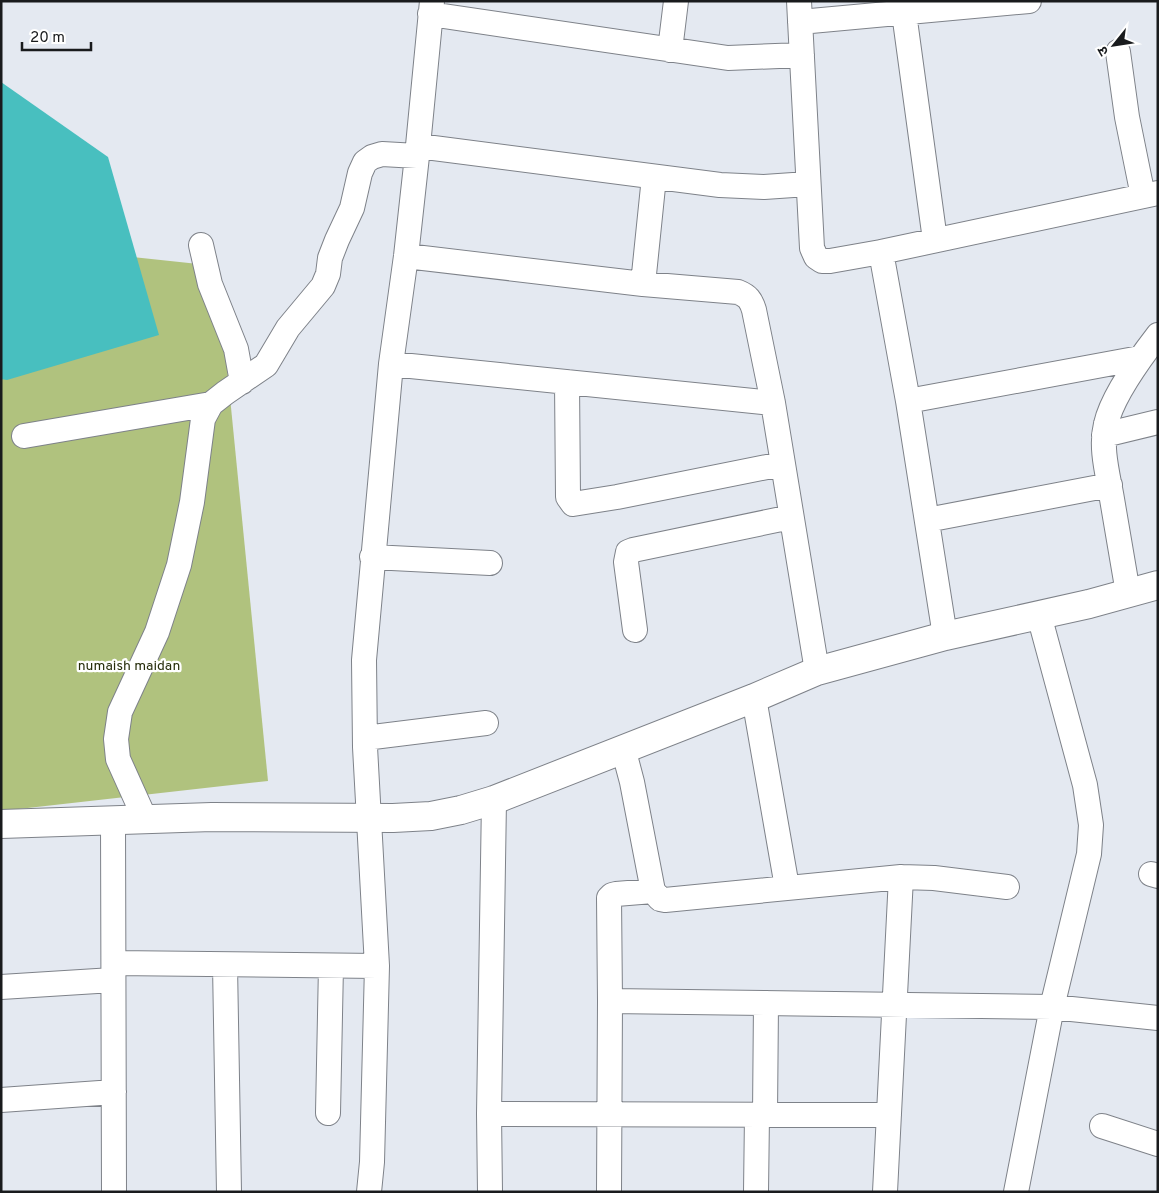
<svg xmlns="http://www.w3.org/2000/svg" width="1159" height="1193" viewBox="0 0 1159 1193" font-family="Overpass,'Noto Sans Devanagari',sans-serif">
<rect width="100%" height="100%" fill="#e4e9f1"/>
<path fill="#b0c27e" d="M1 243 217 266 268 781 1 811Z"/>
<path fill="#48bfbf" d="M1 82 108 157 159 335 7 380 1 379Z"/>
<g fill="none" stroke-linecap="round" stroke-linejoin="round">
<defs>
<path id="street" d="M799 1 812 248 816 257 822 261H830L881 252
M904 13 935 240
M430 14 728 58 802 55
M800 22 1029 1
M670 50 676 1
M1118 52 1127 117 1143 196
M418 146 720 185 764 187 808 184
M201 245 210 284 236 349 242 382
M406 256 643 284 738 292C748 296 751 300 754 310L773 403 817 671
M643 284 654 177
M391 364 773 403
M567 382 568 497 573 504 617 497 782 464
M908 401 1140 358
M1104 435 1158 422
M24 436 211 404
M927 520 1110 485
M372 557 490 563
M1128 593C1123 562 1117 530 1112 499 1108 475 1100 448 1106 424 1112 397 1141 357 1158 335
M635 630 626 562 628 552 633 550 791 517
M945 636 908 401 881 252 1158 193
M754 698 787 887
M365 738 486 723
M623 748 632 782 653 891 660 899 665 900 901 877 934 878 1007 887
M145 819 118 759 116 739 120 712 157 632 179 565 192 502 203 419 211 404 225 393 266 365 288 328 323 286 328 274 330 258 337 240 352 208 360 173 365 162 372 157 382 154 417 156
M113 820 114 1192
M1151 874 1158 876
M114 963 377 966
M225 965 229 1192
M1 987 113 980
M610 1001 1052 1007 1158 1018
M1 1100 114 1092
M328 1113 331 966
M489 1114 889 1115
M765 1115 766 1003
M1102 1126 1158 1144
M369 1192 372 1162 377 966 365 747 364 660 391 364 406 256 417 156 432 1
M490 1192 489 1114 494 800
M609 1192 610 1001 609 898 612 895 616 894 653 891
M756 1192 757 1115
M885 1192 901 877
M1016 1192 1052 1007 1089 854 1091 825 1085 785 1039 615"/>
<path id="secondary" d="M1 824 212 817 393 818 431 816 461 810 494 800 754 698 817 671 945 636 1089 604 1158 585"/>
</defs>
<use href="#street" stroke="#7e8289" stroke-width="26"/>
<use href="#secondary" stroke="#7e8289" stroke-width="30"/>
<use href="#street" stroke="#fff" stroke-width="24"/>
<use href="#secondary" stroke="#fff" stroke-width="28"/>
</g>
<g text-anchor="middle" dominant-baseline="central" stroke-width="4.5" stroke-linejoin="round" paint-order="stroke">
<g font-size="14" fill="#262d0b" stroke="#fff">
<text x="129" y="666">numaish maidan</text>
</g>
</g>
<rect width="1159" height="1193" fill="none" stroke="#191b1d" stroke-width="5"/>
<g transform="translate(1114 45) rotate(240)" stroke="#ffffff" stroke-width="4" paint-order="stroke">
<path d="M0-4L9 19L0 12L-9 19Z" fill="#191b1d"/>
<text y="-8" font-size="14" font-weight="bold" text-anchor="middle" fill="#191b1d">उ</text>
</g>
<path d="M22 42v8h69v-8" fill="none" stroke="#191b1d" stroke-width="2.5"/>
<text x="30" y="42" font-size="15" fill="#191b1d" stroke="#ffffff" stroke-width="4" paint-order="stroke">20 m</text>
</svg>
